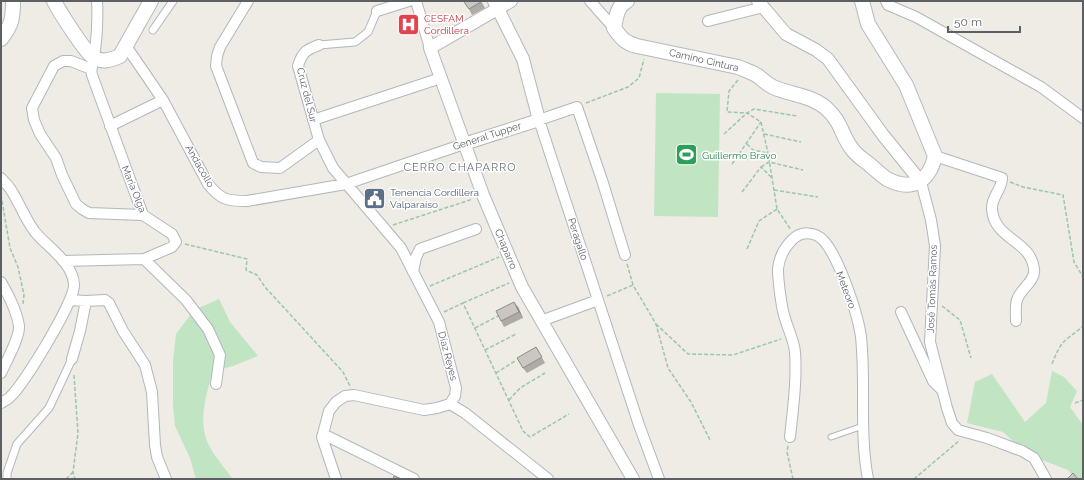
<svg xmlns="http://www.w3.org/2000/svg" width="1084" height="480" viewBox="0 0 1084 480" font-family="Raleway,sans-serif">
<rect width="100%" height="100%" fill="#eeece4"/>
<path fill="#c1e5c3" d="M656 93 720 94 718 217 654 216Z
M219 299 230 322 258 356 233 366 213 371C207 393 198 418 207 441 213 455 224 467 233 479H196L190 458 175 426 173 405V361L176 334 194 310Z
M1052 371 1064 377 1077 391 1070 407 1083 425V479H1075L1068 470 1042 460 1022 449 1003 432 967 423 975 382 992 374 1025 422 1046 403Z"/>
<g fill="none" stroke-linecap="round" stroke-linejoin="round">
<defs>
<path id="service" d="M831 437 863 426"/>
<path id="pedestrian" d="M153 30 173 1
M319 45 355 42 368 32 377 11
M7 479V473L17 444 49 408 72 359"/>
<path id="minor" d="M248 1 220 47 217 56 216 66 253 163 261 167 280 168 319 140
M416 1 430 48
M590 1 614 28
M886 1 888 5 916 17 1041 87 1083 118
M377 11 409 1
M708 21 763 7
M319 45C305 50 302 53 298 66L319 140 333 168 401 248 439 322 456 388 455 396 450 404 437 408 424 410 354 395 345 396 336 402 329 411 323 434 322 437 336 479
M126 46 163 100 208 184C221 200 227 201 247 201L346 184 464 144
M91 69 71 61H63L54 66 32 108 34 120 40 134 56 158 62 175 76 204 82 209 89 213 143 215
M313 120 441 78
M110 126 163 100
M935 156 1002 178C1002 190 991 197 992 209 994 240 1031 240 1034 269 1036 281 1020 289 1017 300 1015 306 1016 315 1016 321
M1 178C4 182 9 186 11 190 20 204 25 219 35 232 48 248 73 262 74 285 75 301 24 384 11 396 9 399 4 401 1 403
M921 182 931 220 935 246 930 342 947 408 952 423 958 430 987 438 1022 451 1034 458 1046 479
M625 255 602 180 577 107 539 120 639 425 659 479
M144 259 186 300 208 329 220 355 216 384
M63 261 144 259 172 247 176 242 172 234 143 215 92 75C90 67 94 59 95 51 97 35 98 17 97 1
M413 272 416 257 420 249 476 229
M1 282C8 294 17 312 19 326 20 337 6 362 1 373
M70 300 86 301 105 300 109 303 123 331 145 365 152 392 155 445 157 457 166 479
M901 312 933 381 942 390
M541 321 598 300
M72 359 80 331 86 301
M450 404 465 413 548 479
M323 434 414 479
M790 437C793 409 797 380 795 352 794 340 787 327 784 315 781 304 778 280 778 269 779 258 784 248 792 240 801 231 815 231 824 241 839 258 858 314 861 337 866 384 859 432 868 479"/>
<path id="tertiary" d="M511 1 430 48 483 195 522 287 633 479
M758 1 786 34 816 50 828 59 883 135 921 182
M464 144 539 120 523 59 494 1"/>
<path id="secondary" d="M54 1C59 11 85 52 93 57 102 63 111 60 120 56L151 1
M627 1C617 6 616 18 614 28 621 38 625 43 637 46L738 67C745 70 752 72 758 76 763 80 767 84 773 87 791 95 811 95 826 108 842 122 841 135 852 149 857 156 864 160 870 165 876 170 881 175 887 179 912 192 929 182 935 156L906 85 868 24 862 1
M1 39C12 25 13 18 13 1"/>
</defs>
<use href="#service" stroke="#b4b6bb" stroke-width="7"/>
<use href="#pedestrian" stroke="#b4b6bb" stroke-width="9"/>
<use href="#minor" stroke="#b4b6bb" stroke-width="12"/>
<use href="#tertiary" stroke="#b4b6bb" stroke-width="14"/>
<use href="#secondary" stroke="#b5b8be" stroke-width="16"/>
<path stroke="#9ac6a9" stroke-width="1.5" stroke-dasharray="4 2" stroke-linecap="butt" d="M738 80 729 91 727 112 747 113 761 122 768 153 777 209 791 230
M586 103 628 87 639 78 644 59
M724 134 747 113 754 109 797 116
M764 134 801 142
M747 144 753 150 768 153
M732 164 761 122
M761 167 769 162 803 170
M1010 182 1023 187 1063 195 1074 262 1083 277
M774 190 818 197
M742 192 761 167 772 178
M1 195 10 248 18 267 24 295 23 304
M393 225 473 199
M185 244 247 259 246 270 257 275 265 287 343 372 350 386
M747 249 759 221 777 209
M627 264 633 285 656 324 668 368 691 402 710 440
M430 286 499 257
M607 296 633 285
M463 303 509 283
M942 306 960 320 971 358
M444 312 463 303 523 431 530 437 569 414
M656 324 688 354 733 355 781 339
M475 328 500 315
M485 350 516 334
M1052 364C1056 354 1059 345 1068 338 1073 334 1078 331 1083 326
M496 373 515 361
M74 375 78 433 73 472 75 479
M509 400 520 388 545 373
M1075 403 1083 400
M788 446 787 452 793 479
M66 479 73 472
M914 479 960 440"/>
<use href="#service" stroke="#fff" stroke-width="5"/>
<use href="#pedestrian" stroke="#fff" stroke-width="7"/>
<use href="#minor" stroke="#fff" stroke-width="10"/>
<use href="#tertiary" stroke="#fff" stroke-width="12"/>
<use href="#secondary" stroke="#fff" stroke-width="14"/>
</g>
<path fill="#aeaaa6" d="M467 1H481L485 8 472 15 469 9Z
M518 307 523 318 504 327 501 321Z
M536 347 545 363 527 373 523 368Z"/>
<path fill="#8d8b87" d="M514 302 518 307 523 318 519 312Z"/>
<path fill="#cac6c1" stroke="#8d8b87" d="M467 1H480L481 2 469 9 464 2Z
M514 302 519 312 501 321 496 311Z
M536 347 542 357 523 368 517 358Z
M1073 473 1078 479H1067Z
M394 476 401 479H393Z"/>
<defs>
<symbol id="hospital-square" viewBox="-11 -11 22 22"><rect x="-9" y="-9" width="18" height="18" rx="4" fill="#e0444e" stroke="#fff"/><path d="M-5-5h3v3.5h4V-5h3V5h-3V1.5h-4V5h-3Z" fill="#fff"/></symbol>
<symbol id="stadium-square" viewBox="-11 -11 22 22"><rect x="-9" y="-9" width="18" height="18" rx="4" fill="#2e9e5b" stroke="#fff"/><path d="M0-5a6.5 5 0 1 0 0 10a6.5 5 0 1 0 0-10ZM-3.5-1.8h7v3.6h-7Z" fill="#fff"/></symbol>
<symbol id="civic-square" viewBox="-11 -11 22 22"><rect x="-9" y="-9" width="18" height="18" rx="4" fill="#5c6f8a" stroke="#fff"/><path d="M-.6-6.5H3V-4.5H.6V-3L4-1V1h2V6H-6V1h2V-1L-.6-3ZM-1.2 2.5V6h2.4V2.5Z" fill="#fff"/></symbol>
</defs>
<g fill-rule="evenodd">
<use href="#hospital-square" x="396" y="12" width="25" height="25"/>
<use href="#stadium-square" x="674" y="142" width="25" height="25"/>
<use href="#civic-square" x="362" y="186" width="25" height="25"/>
</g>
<g text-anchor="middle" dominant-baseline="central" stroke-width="3" stroke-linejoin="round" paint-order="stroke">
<g font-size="10" fill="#be3a42" stroke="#fff" text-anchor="start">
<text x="424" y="18">CESFAM<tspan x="424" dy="12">Cordillera</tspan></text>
</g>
<g font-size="10" fill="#5c5f64" stroke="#fff">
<text transform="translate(704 60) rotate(13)">Camino Cintura</text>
<text transform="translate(307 95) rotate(76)">Cruz del Sur</text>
<text transform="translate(487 136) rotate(-18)">General Tupper</text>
<text transform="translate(200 166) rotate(60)">Andacollo</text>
<text transform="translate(134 189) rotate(68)">María Olga</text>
<text transform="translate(578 239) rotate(72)">Peragallo</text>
<text transform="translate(506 249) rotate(67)">Chaparro</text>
<text transform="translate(932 289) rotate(-88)">José Tomás Ramos</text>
<text transform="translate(846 290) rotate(69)">Meteoro</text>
<text transform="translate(448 356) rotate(75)">Díaz Reyes</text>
</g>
<g font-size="10" fill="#27864d" stroke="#fff" text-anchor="start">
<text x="702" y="155">Guillermo Bravo</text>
</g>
<g font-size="10" fill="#4e5e75" stroke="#fff" text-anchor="start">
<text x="390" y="192">Tenencia Cordillera<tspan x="390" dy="12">Valparaíso</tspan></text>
</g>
<g font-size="11" letter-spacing="1" fill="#6d7176" stroke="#fff">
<text x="460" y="167">CERRO CHAPARRO</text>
</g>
</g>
<rect width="1084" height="480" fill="none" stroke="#5c5f64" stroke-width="4"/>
<path d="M948 26v6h72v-6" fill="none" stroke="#5c5f64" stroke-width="2"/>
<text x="954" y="26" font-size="12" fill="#5c5f64" stroke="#ffffff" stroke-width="3" paint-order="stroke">50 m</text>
</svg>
